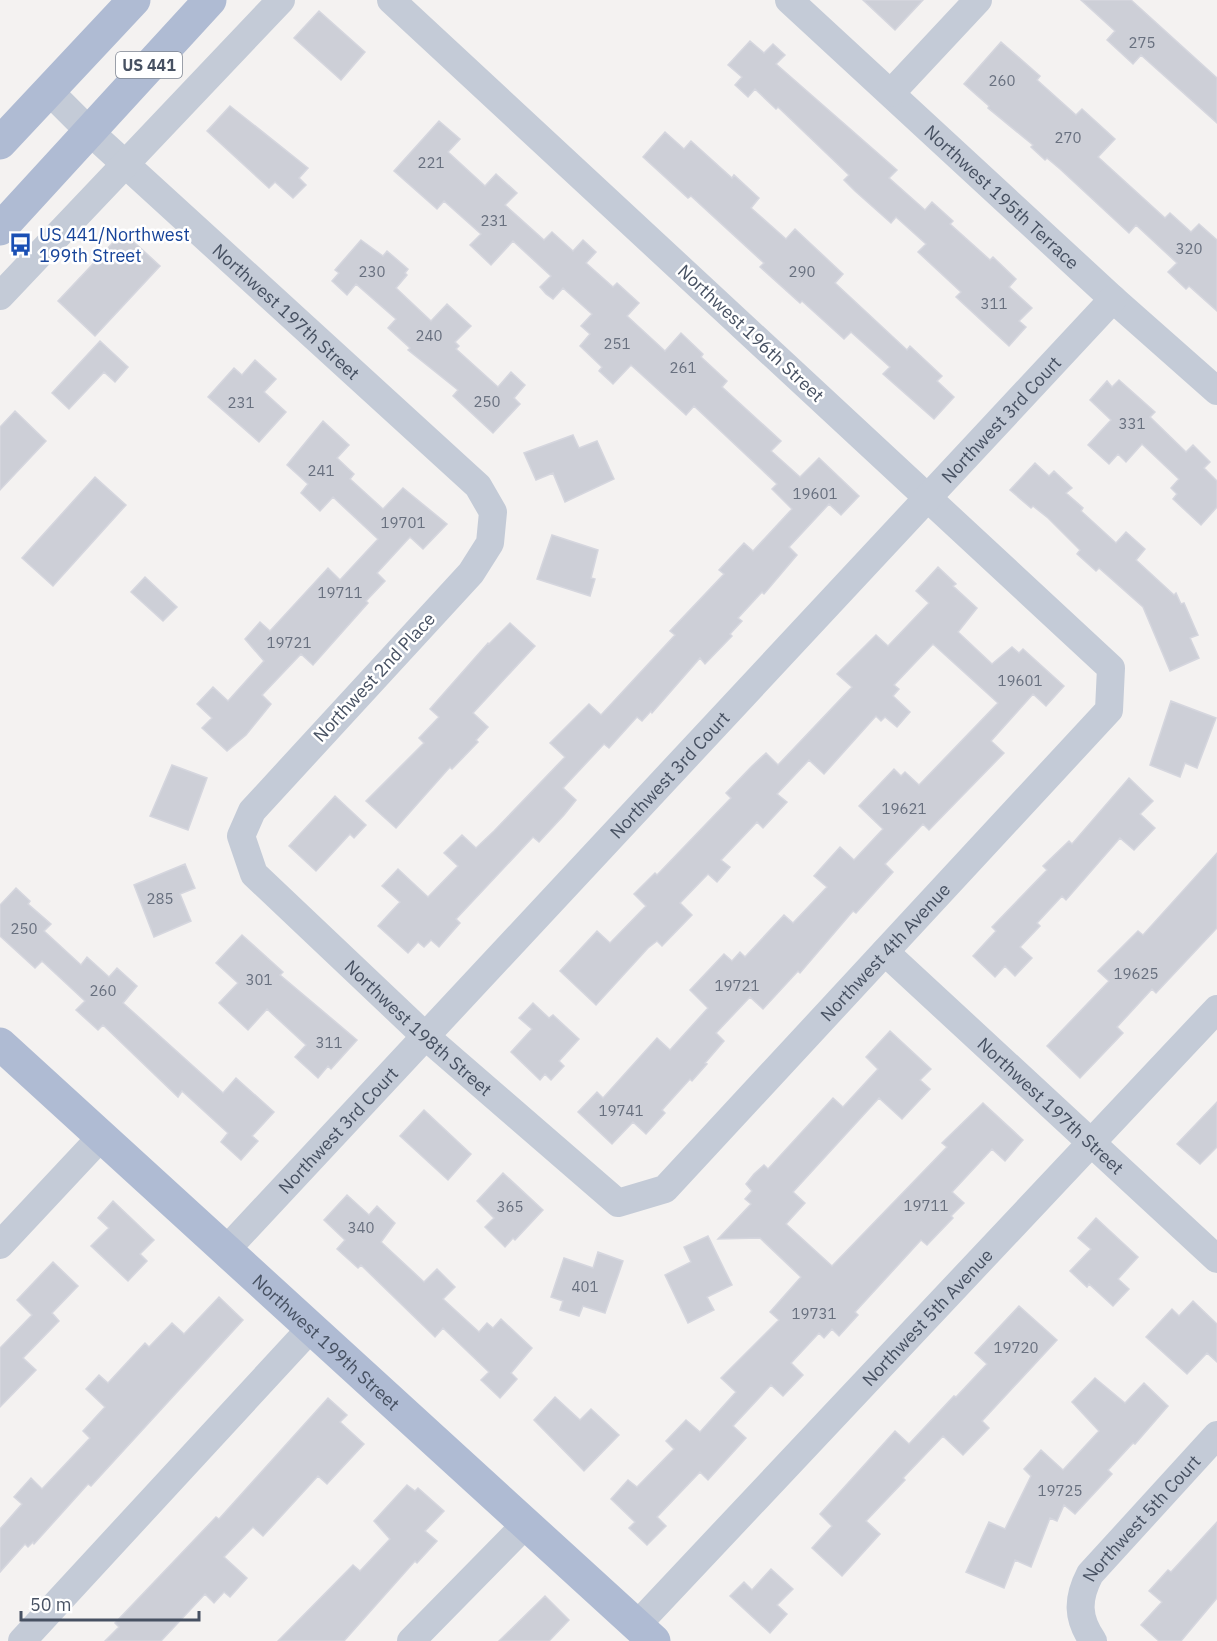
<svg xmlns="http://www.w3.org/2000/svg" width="1217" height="1641" viewBox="0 0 1217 1641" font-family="'IBM Plex Sans',sans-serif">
<rect width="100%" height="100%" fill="#f4f2f1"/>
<path fill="#cdcfd7" stroke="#d5d6de" stroke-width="1.5" d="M863 0H923L895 30Z
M1081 0H1131L1217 78V123L1141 55 1133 64 1107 40 1115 31Z
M319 11 365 52 341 80 294 38Z
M750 41 764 53 773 44 785 55 776 64 897 170 889 178 925 210 932 202 953 221 950 224 990 260 993 257 1016 279 1009 287 1032 308 1019 321 1026 327 1009 346 956 297 961 292 918 252 926 244 896 217 891 223 855 191 844 180 849 175 778 107 776 109 755 89 748 97 735 85 742 77 728 65Z
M1001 42 1040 76 1037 80 1076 115 1082 109 1115 139 1098 157 1165 218 1170 213 1191 232 1199 224 1217 240V311L1189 286 1186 289 1168 272 1177 263 1136 225 1129 233 1060 169 1047 158 1045 160 1031 147 1033 145 988 108 989 106 964 84Z
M230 106 308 168 299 178 306 185 293 198 275 182 269 188 207 131Z
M439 121 460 139 448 152 485 186 496 174 517 193 505 205 544 240 552 232 573 251 583 240 596 252 586 263 613 287 617 283 639 303 627 316 665 351 681 333 703 354 701 357 727 381 722 387 781 441 771 451 800 477 819 458 859 496 841 515 829 504 789 547 797 555 764 594 762 592 738 618 742 621 730 634 732 636 705 664 700 658 652 713 651 711 642 721 637 717 609 748 604 744 563 788 576 800 564 815 539 842 533 837 456 919 460 923 439 947 431 940 424 947 418 942 408 953 378 926 400 902 382 886 398 869 428 897 458 866 444 853 462 835 476 848 494 831 565 757 550 743 589 704 601 715 675 635 670 631 724 574 719 570 744 543 753 551 792 509 772 489 777 484 694 406 686 415 631 365 613 384 599 371 602 367 580 346 590 334 581 326 592 314 563 288 553 299 546 294 540 287 551 276 513 241 491 265 470 245 481 234 444 201 437 209 394 171Z
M665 132 684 149 691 141 732 178 734 175 759 198 751 208 786 239 795 229 843 274 835 283 907 350 910 346 942 376 937 381 954 397 934 419 883 374 890 367 851 332 844 339 802 301 800 303 760 267 764 263 691 196 688 198 643 157Z
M123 232 160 266 95 336 58 301Z
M361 240 383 256 387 251 408 269 405 273 407 275 396 288 431 321 447 304 471 326 455 342 459 346 456 349 498 387 511 372 525 385 514 398 520 404 493 433 453 396 458 390 408 350 410 348 388 328 396 319 356 284 347 295 332 281 339 273 335 270Z
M100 341 128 367 115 382 104 372 69 409 52 393Z
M255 360 276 379 264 392 286 412 259 442 208 397 234 368 242 375Z
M1119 380 1155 412 1150 417 1186 452 1193 445 1210 462 1204 468 1217 481V507L1201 525 1173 499 1177 494 1171 488 1179 479 1142 444 1126 462 1118 454 1109 464 1088 445 1111 420 1090 400 1107 381 1112 387Z
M15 411 46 441 0 490V427Z
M323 421 349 445 337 458 354 474 350 479 383 509 403 488 447 524 423 549 410 537 377 573 385 581 366 601 368 603 313 665 301 654 262 695 271 704 246 735 227 751 202 728 212 718 197 704 213 687 228 701 264 661 245 639 260 622 270 631 328 568 340 580 378 539 333 497 320 511 301 493 308 484 287 465Z
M573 435 579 448 597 441 614 479 565 502 553 473 536 480 524 453Z
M1035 463 1049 476 1054 471 1072 488 1066 493 1083 508 1081 511 1116 543 1126 532 1145 549 1136 560 1174 595 1176 593 1181 604 1184 603 1198 635 1190 638 1199 658 1170 671 1143 607 1099 568 1096 571 1077 554 1080 550 1048 518 1033 506 1031 508 1010 490Z
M95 477 126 505 53 586 22 558Z
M552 535 598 550 591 578 595 579 590 596 537 579Z
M938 567 956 584 953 586 977 608 958 632 992 664 1012 647 1019 653 1023 649 1064 686 1046 706 1033 694 991 741 1004 753 929 830 923 824 885 864 893 872 856 913 853 911 800 973 798 971 763 1009 750 997 716 1033 724 1041 705 1063 707 1064 692 1081 690 1079 662 1110 665 1113 646 1134 633 1122 612 1144 578 1112 597 1092 603 1098 657 1038 670 1050 708 1008 690 990 724 954 732 961 740 952 745 957 784 915 793 923 827 887 814 876 840 847 854 860 883 829 859 806 894 769 901 776 905 772 919 785 998 703 933 644 894 685 899 689 893 696 910 712 897 727 885 717 881 721 876 716 824 774 809 760 777 794 787 802 763 828 757 822 721 860 730 867 717 882 708 874 680 903 692 915 662 946 657 941 648 948 596 1005 560 971 597 931 610 943 646 906 634 894 655 873 657 875 731 798 726 793 752 766 766 753 778 765 852 687 837 674 876 635 888 646 929 603 916 591Z
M145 577 177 607 163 621 131 592Z
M510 623 535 646 473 713 488 727 476 740 478 742 452 769 450 767 396 828 366 801 424 743 419 738 439 717 430 709 488 643 489 644Z
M1171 701 1216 718 1197 768 1185 763 1180 777 1150 765Z
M172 765 207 778 188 830 150 816Z
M1129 778 1153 801 1140 814 1155 828 1134 850 1120 838 1066 900 1062 896 1037 923 1040 926 1020 947 1032 958 1015 976 1005 966 995 977 973 956 996 931 992 927 1047 870 1043 866 1069 841 1072 844Z
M335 796 366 825 354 838 350 834 316 871 289 846Z
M1217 853V928L1156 993 1152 989 1117 1027 1123 1033 1080 1078 1047 1046 1109 981 1098 971 1138 931 1143 935Z
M185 864 195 888 180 894 191 921 154 937 134 885Z
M16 888 30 901 28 904 51 924 44 931 81 965 87 957 109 977 117 968 137 986 123 1003 223 1093 236 1078 274 1112 252 1136 258 1141 241 1160 221 1142 228 1133 182 1091 178 1097 103 1025 98 1030 76 1010 85 1001 42 961 35 968 0 936V905Z
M242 935 283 972 280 975 357 1040 331 1069 328 1066 318 1078 295 1057 306 1045 267 1009 248 1030 219 1003 238 983 216 963Z
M533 1003 549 1018 553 1015 579 1039 559 1061 564 1066 551 1080 545 1074 540 1080 511 1052 532 1029 519 1018Z
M890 1031 931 1069 920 1080 930 1089 902 1119 879 1098 793 1192 805 1203 786 1224 832 1266 947 1147 942 1143 983 1103 1023 1140 1005 1161 992 1149 952 1192 964 1203 951 1216 953 1218 927 1245 921 1240 855 1312 858 1315 839 1336 832 1329 824 1338 819 1333 791 1363 803 1375 783 1396 771 1385 733 1426 746 1438 708 1480 700 1472 657 1517 666 1526 647 1545 629 1528 635 1522 611 1499 628 1480 637 1487 674 1449 666 1441 686 1420 700 1432 736 1392 721 1378 779 1320 770 1312 801 1277 760 1238 718 1239 751 1204 745 1199 752 1191 746 1184 754 1174 764 1165 768 1169 833 1098 843 1107 878 1069 866 1057Z
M1217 1102V1147L1200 1164 1177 1144Z
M424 1110 471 1154 448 1180 400 1136Z
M503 1173 543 1210 515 1240 513 1238 505 1247 485 1227 494 1218 477 1201Z
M347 1195 369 1215 377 1206 395 1223 381 1242 424 1282 437 1269 455 1287 443 1299 479 1332 487 1323 493 1328 501 1319 532 1348 511 1373 517 1379 500 1398 481 1380 489 1372 443 1328 435 1337 361 1265 358 1268 337 1249 345 1240 324 1220Z
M113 1201 154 1240 140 1254 147 1261 128 1281 91 1246 109 1228 98 1218Z
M1096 1218 1138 1257 1118 1279 1129 1289 1113 1306 1089 1284 1087 1287 1070 1271 1091 1249 1078 1238Z
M708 1236 732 1285 707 1297 714 1310 688 1323 665 1275 691 1262 684 1247Z
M598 1252 623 1261 605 1313 583 1306 579 1316 560 1310 563 1301 551 1297 564 1258 593 1268Z
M53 1262 78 1286 52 1313 59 1321 23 1358 36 1370 0 1407V1348L32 1315 17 1300Z
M219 1297 243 1320 91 1486 88 1484 34 1544 33 1542 28 1547 25 1544 0 1572V1529L22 1504 14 1497 31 1478 42 1489 90 1438 83 1431 105 1407 86 1389 99 1375 108 1383 145 1343 149 1347 172 1323 184 1334Z
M1193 1301 1217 1324V1362L1207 1353 1187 1374 1146 1337 1172 1309 1179 1316Z
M1019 1306 1057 1340 982 1421 989 1428 963 1455 943 1436 903 1478 905 1480 866 1521 880 1534 842 1576 812 1548 832 1526 820 1514 895 1431 909 1444 954 1396 956 1397 987 1364 975 1353Z
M1095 1378 1125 1403 1144 1383 1168 1406 1135 1444 1133 1443 1108 1470 1112 1474 1075 1514 1064 1505 1057 1521 1050 1518 1031 1567 1015 1560 1004 1588 966 1572 989 1522 1005 1529 1031 1476 1024 1469 1041 1450 1063 1470 1099 1431 1072 1402Z
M555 1397 580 1420 591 1409 619 1435 584 1471 534 1420Z
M328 1398 347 1415 340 1422 364 1444 327 1484 318 1476 263 1536 253 1527 224 1557 247 1578 230 1597 224 1592 214 1603 205 1594 161 1641H105L119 1627 115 1623 216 1517 219 1519Z
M407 1485 415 1491 418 1488 444 1511 425 1531 437 1541 417 1563 415 1561 344 1641H278L353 1565 360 1571 390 1539 374 1521Z
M1217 1522V1598L1181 1641H1159L1141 1625 1162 1602 1149 1591 1168 1570 1171 1572Z
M771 1569 793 1589 777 1605 787 1614 770 1633 730 1596 744 1582 752 1590Z
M545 1596 569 1620 549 1641H499Z"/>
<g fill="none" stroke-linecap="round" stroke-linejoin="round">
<g stroke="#c4cbd7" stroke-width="28">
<path id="s1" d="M789 0 1113 299 1217 391"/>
<path id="s2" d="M49 91 89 131 478 486 493 512 490 543 471 573 252 811 241 836 254 874 424 1035 618 1203 665 1189 1109 710 1111 668 391 0"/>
<path d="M891 93 978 0"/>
<path d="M0 296 281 0"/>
<path id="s3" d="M885 952 1217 1259"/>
<path d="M0 1245 102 1136"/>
<path id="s4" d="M226 1250 1113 299"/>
<path id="s5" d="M637 1625 1217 1009"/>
<path d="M22 1641 311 1328"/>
<path d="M411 1641 526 1524"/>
<path id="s6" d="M1093 1641C1077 1618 1077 1599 1090 1574L1217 1435"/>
</g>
<g stroke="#afbbd3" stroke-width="33">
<path d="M0 143 134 0"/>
<path d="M0 229 210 0"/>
<path id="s7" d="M0 1044 654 1641"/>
</g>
</g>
<defs>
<symbol id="bus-bare" viewBox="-9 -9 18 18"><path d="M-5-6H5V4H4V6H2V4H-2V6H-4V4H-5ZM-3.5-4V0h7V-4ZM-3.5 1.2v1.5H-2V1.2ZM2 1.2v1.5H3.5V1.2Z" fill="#1a4fb4" stroke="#fff" stroke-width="2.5" paint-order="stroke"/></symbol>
</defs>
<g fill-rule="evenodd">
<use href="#bus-bare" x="4" y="228" width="33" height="33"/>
</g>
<g text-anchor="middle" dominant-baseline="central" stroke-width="5" stroke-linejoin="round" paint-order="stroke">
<g font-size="15" fill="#68707f">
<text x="1142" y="42">275</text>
<text x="1002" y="80">260</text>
<text x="1068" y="137">270</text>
<text x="431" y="162">221</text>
<text x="494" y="220">231</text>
<text x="1189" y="248">320</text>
<text x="372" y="271">230</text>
<text x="802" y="271">290</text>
<text x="994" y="303">311</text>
<text x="429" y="335">240</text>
<text x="617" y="343">251</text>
<text x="683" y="367">261</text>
<text x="487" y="401">250</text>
<text x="241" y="402">231</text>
<text x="1132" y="423">331</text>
<text x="321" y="470">241</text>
<text x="815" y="493">19601</text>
<text x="403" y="522">19701</text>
<text x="340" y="592">19711</text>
<text x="289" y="642">19721</text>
<text x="1020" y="680">19601</text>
<text x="904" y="808">19621</text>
<text x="160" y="898">285</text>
<text x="24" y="928">250</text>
<text x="1136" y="973">19625</text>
<text x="259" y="979">301</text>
<text x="737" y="985">19721</text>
<text x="103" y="990">260</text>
<text x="329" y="1042">311</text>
<text x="621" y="1110">19741</text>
<text x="926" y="1205">19711</text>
<text x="510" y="1206">365</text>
<text x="361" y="1227">340</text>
<text x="585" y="1286">401</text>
<text x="814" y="1313">19731</text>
<text x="1016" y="1347">19720</text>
<text x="1060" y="1490">19725</text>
</g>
<rect fill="#fff" stroke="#7e8591" stroke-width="1.5" x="116" y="52" width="66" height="26" rx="4.5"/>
<g font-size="16" font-weight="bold" fill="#475162">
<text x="149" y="65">US 441</text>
</g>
<g font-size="18" fill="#475162" stroke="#fff">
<text stroke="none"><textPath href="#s1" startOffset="290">Northwest 195th Terrace</textPath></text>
<text stroke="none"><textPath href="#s2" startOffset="324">Northwest 197th Street</textPath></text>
<text transform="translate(751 333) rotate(43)">Northwest 196th Street</text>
<text stroke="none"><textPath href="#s4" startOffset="1136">Northwest 3rd Court</textPath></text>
<text transform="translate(374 677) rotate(-47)">Northwest 2nd Place</text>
<text stroke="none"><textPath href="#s4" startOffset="650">Northwest 3rd Court</textPath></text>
<text stroke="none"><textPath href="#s2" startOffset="1934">Northwest 4th Avenue</textPath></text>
<text stroke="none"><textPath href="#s2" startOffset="1296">Northwest 198th Street</textPath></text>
<text stroke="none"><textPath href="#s3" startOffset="226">Northwest 197th Street</textPath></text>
<text stroke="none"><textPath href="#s4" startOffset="164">Northwest 3rd Court</textPath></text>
<text stroke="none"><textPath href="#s5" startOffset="423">Northwest 5th Avenue</textPath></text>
<text stroke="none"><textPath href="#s7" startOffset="442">Northwest 199th Street</textPath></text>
<text stroke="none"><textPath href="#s6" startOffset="147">Northwest 5th Court</textPath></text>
</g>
<g font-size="18" fill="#164399" stroke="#fff" text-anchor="start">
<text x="39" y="234">US 441/Northwest<tspan x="39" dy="21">199th Street</tspan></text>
</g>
</g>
<path d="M21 1611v9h178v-9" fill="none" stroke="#475162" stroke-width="3"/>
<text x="30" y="1611" font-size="18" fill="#475162" stroke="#ffffff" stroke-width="4.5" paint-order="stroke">50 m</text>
</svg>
